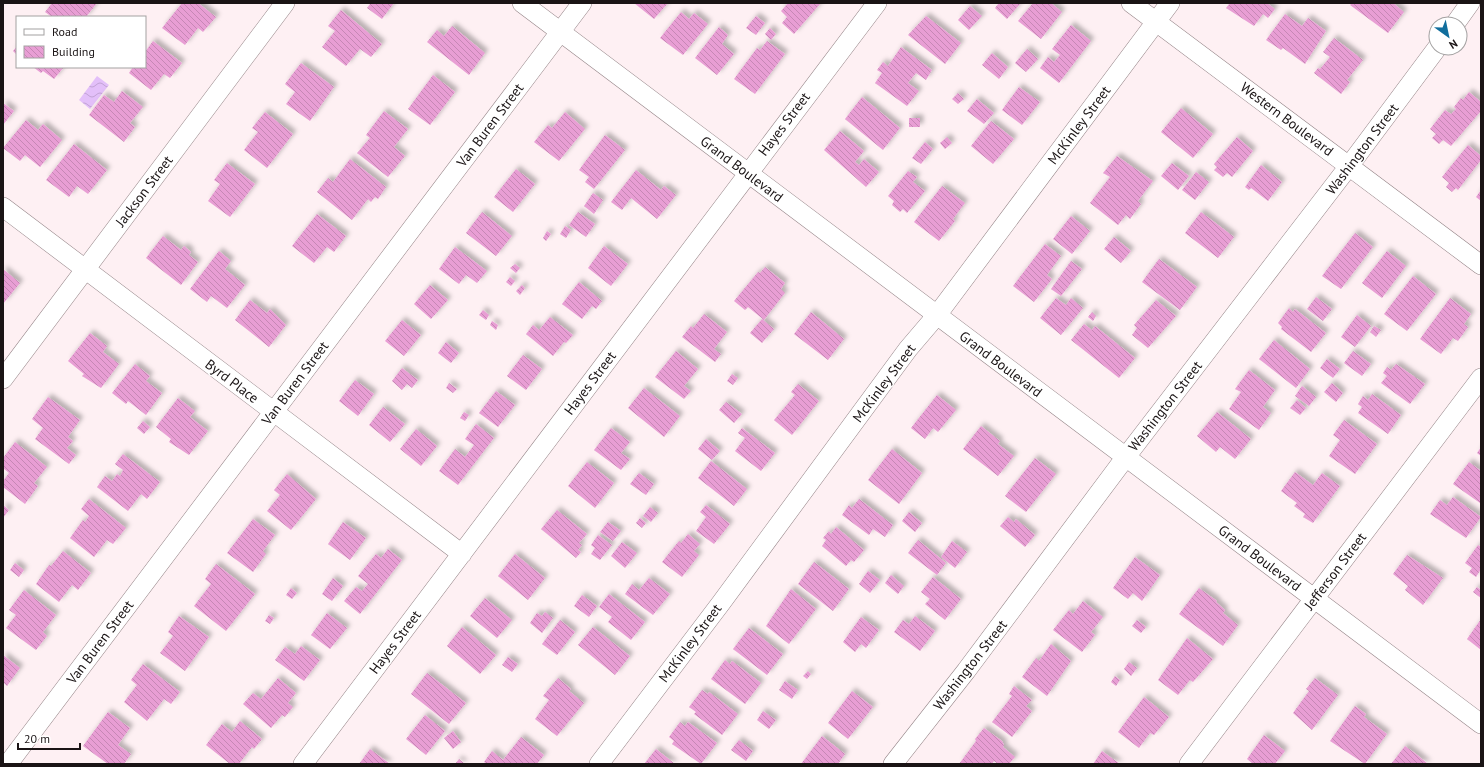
<svg xmlns="http://www.w3.org/2000/svg" width="1484" height="767" viewBox="0 0 1484 767" font-family="'PT Sans',sans-serif">
<defs>
<pattern id="water-waves" width="16" height="10" patternUnits="userSpaceOnUse"><rect width="16" height="10" fill="#e3bff9"/><path d="M0 5q4-4 8 0t8 0" fill="none" stroke="#c2a3d5"/></pattern>
<pattern id="building-back-hatch" width="6" height="6" patternUnits="userSpaceOnUse"><rect width="6" height="6" fill="#e89ed4"/><path d="M-1 5l2 2M0 0l6 6M5-1l2 2" fill="none" stroke="#c687b5"/></pattern>
<filter id="shadow"><feDropShadow dx="3.5" dy="-3.5" stdDeviation="2" flood-color="#0004"/></filter>
</defs>
<rect width="100%" height="100%" fill="#fef0f3"/>
<path fill="url(#water-waves)" d="M97 76 109 85 90 109 79 100Z"/>
<path fill="url(#building-back-hatch)" filter="url(#shadow)" d="M52 3H97L86 17H52L45 12Z
M182 3H198L216 17 203 32 198 28 185 45 162 28Z
M368 3H394L382 19 367 8 370 4Z
M634 3H668L654 19Z
M788 3H821L794 34 782 23 787 17 781 11Z
M999 3H1021L1007 19 995 8Z
M1033 3H1051L1062 12 1041 39 1018 21Z
M1230 3H1267L1275 9 1268 18 1263 14 1254 26 1226 8Z
M1352 3H1393L1404 12 1388 33 1350 5Z
M970 6 982 16 969 30 958 20Z
M341 10 382 44 371 57 360 49 346 66 322 47 335 31 328 26Z
M681 12 689 19 694 13 708 24 683 55 660 38Z
M1285 14 1302 26 1308 18 1326 31 1305 64 1283 48 1281 50 1266 40Z
M756 16 765 23 756 35 746 28Z
M926 16 961 43 945 64 908 35Z
M1071 25 1091 41 1059 83 1040 68 1048 57 1054 62 1060 55 1052 49Z
M452 26 485 53 469 75 427 42 437 30 444 36Z
M719 27 728 35 722 44 734 54 717 75 695 58Z
M770 28 776 34 771 40 765 34Z
M1334 38 1363 60 1347 80 1350 82 1341 94 1314 73 1318 68 1320 69 1330 57 1323 52Z
M153 41 182 63 170 78 164 74 151 90 129 73 133 67H145V52Z
M767 41 785 54 755 94 734 79 757 48 760 50Z
M17 46V55L13 51Z
M901 47 932 70 926 80 916 73 908 83 919 91 907 106 875 83 882 73 877 70 883 62 888 66Z
M1027 49 1038 59 1026 72 1015 63Z
M992 53 1008 67 999 79 982 65Z
M301 63 334 87 310 121 286 104 295 92 285 84Z
M33 67H64L54 79 43 71 41 73Z
M433 75 455 92 430 125 408 109Z
M1019 87 1040 102 1022 125 1002 110Z
M122 91 143 107 130 123 135 127 124 142 89 115 104 95 114 102Z
M1469 92 1481 102V111L1451 146 1443 140 1439 144 1432 138 1436 134 1430 129 1445 110 1451 114 1456 109 1454 107 1461 98 1463 100Z
M958 93 964 99 958 104 952 99Z
M862 97 900 128 883 150 845 119Z
M977 99 994 113 984 124 967 111Z
M3 103 14 111 3 125Z
M1181 108 1213 134 1193 158 1161 132Z
M384 111 408 129 394 147 405 156 388 177 357 153 370 138 366 135Z
M265 112 293 134 267 168 244 150 258 132 252 128Z
M565 112 585 129 559 161 534 142 548 125 552 128Z
M909 118H920V127H909Z
M26 120 38 130 43 124 62 140 40 167 25 155 20 161 3 148Z
M991 121 1014 139 993 164 971 146Z
M840 131 864 151 855 162 859 165 864 159 879 172 866 187 824 150Z
M605 135 625 150 594 189 585 182 589 177 579 170Z
M947 137 952 143 945 149 940 143Z
M1237 137 1253 151 1232 177 1227 173 1223 177 1214 170 1217 167 1214 164Z
M925 142 933 149 921 164 912 158Z
M74 144 107 170 88 194 77 186 69 197 46 180Z
M1468 145 1481 156V160L1458 190 1456 188 1452 192 1446 187 1449 183 1442 177Z
M1117 156 1153 181 1138 201 1141 204 1130 219 1126 215 1118 225 1090 203 1110 177 1103 173Z
M350 159 386 187 378 199 375 197 371 202 368 199 352 220 317 192 328 178 333 182Z
M227 163 255 184 230 217 208 201 220 184 214 180Z
M1172 163 1189 176 1178 190 1161 176Z
M1261 165 1282 182 1268 201 1251 188 1249 190 1245 187Z
M516 169 535 184 513 212 494 197Z
M636 170 661 190 664 186 676 195 657 219 631 198 622 210 611 202Z
M908 171 917 177 913 182 925 191 907 213 903 209 900 212 892 205 894 201 888 196Z
M1196 172 1209 182 1195 200 1182 190Z
M942 186 965 203 953 219 955 221 939 241 914 222Z
M1481 190V201L1476 197Z
M593 193 603 200 594 214 584 206Z
M482 212 512 236 496 256 466 233Z
M578 212 595 224 586 237 569 225Z
M1201 212 1234 237 1218 258 1185 233Z
M317 214 346 236 334 252 327 247 314 263 292 246Z
M1071 216 1090 231 1072 254 1053 239Z
M565 226 571 230 566 238 560 234Z
M547 231 551 234 546 241 543 238Z
M1355 233 1373 247 1341 289 1322 276Z
M163 236 181 250 184 246 191 252 189 255 198 262 181 285 146 258Z
M1114 237 1131 251 1121 263 1104 249Z
M1045 244 1061 256 1047 275 1052 279 1034 302 1013 286Z
M604 246 628 264 611 286 588 268Z
M455 247 487 271 477 283 466 275 459 284 439 269Z
M219 251 231 261 225 269 245 285 227 308 211 296 207 302 190 289Z
M1387 251 1406 266 1382 298 1362 283Z
M1159 259 1197 287 1180 310 1142 282Z
M1071 261 1082 269 1061 296 1051 289Z
M515 264 520 268 516 273 510 268Z
M765 267 785 283 781 289 785 293 764 320 748 307 745 310 734 301 758 272 760 273Z
M3 269 20 283 3 304Z
M1413 276 1436 294 1407 331 1384 314Z
M510 277 515 281 511 286 506 282Z
M579 282 602 301 596 309 592 306 582 319 562 304Z
M430 285 448 300 431 319 414 304Z
M522 285 525 288 520 295 516 291Z
M1316 297 1332 309 1323 321 1307 309Z
M1056 298 1066 305 1071 298 1083 308 1061 335 1040 318Z
M1450 298 1471 314 1464 324 1468 327 1458 341 1453 338 1441 354 1420 339Z
M250 300 267 313 270 309 286 325 269 347 235 320Z
M1156 300 1176 316 1148 348 1132 335 1137 328 1134 325Z
M1289 308 1293 312 1295 309 1326 333 1311 352 1281 329 1282 327 1278 323Z
M483 310 489 315 486 320 479 315Z
M811 312 844 339 828 360 794 334Z
M1092 312 1096 316 1093 321 1088 317Z
M704 314 727 332 714 349 721 354 715 362 682 337 691 326 693 328Z
M1357 315 1371 326 1355 347 1341 337Z
M550 317 573 335 566 343 564 342 553 356 526 334 533 325 539 330Z
M762 319 774 329 762 343 750 333Z
M402 320 421 335 404 356 385 341Z
M492 321 498 325 496 330 490 325Z
M1084 324 1092 330 1095 326 1135 358 1119 378 1071 340Z
M1374 326 1381 330 1376 337 1370 332Z
M90 333 107 346 103 352 119 364 101 388 82 376 84 374 68 361Z
M1274 340 1310 369 1296 388 1259 359Z
M446 342 459 353 451 363 438 353Z
M676 351 698 369 684 386 691 391 684 399 655 377Z
M1353 351 1371 364 1362 376 1344 363Z
M523 355 542 369 526 390 507 376Z
M1327 359 1340 369 1333 378 1320 368Z
M135 364 150 376 146 381 162 393 146 415 128 401 126 404 112 393Z
M1396 364 1425 384 1410 404 1381 383 1387 376 1383 373 1387 367 1391 370Z
M402 368 418 380 412 388 407 384 402 390 392 381Z
M1249 370 1275 390 1263 407 1271 413 1259 430 1229 409 1241 392 1235 389Z
M732 374 738 378 733 385 727 381Z
M355 380 374 394 358 416 339 401Z
M449 383 457 389 453 393 446 388Z
M1332 383 1343 393 1336 402 1324 392Z
M798 384 819 401 792 435 774 420 795 395 791 392Z
M1302 386 1316 397 1309 406 1295 396Z
M644 388 680 416 664 437 628 408Z
M496 391 515 405 498 427 479 413Z
M1372 394 1401 415 1388 434 1358 413 1362 407 1358 404 1363 396 1368 400Z
M937 395 956 410 938 432 933 428 925 439 911 428Z
M48 397 80 420 68 437 73 441 67 448 76 455 69 464 35 439 43 428 32 419Z
M178 398 195 411 190 417 208 431 189 455 169 442 171 439 156 427Z
M1297 400 1306 408 1300 415 1290 408Z
M726 402 742 414 734 423 719 410Z
M383 407 405 424 390 442 369 425Z
M464 412 469 415 465 421 460 418Z
M1217 412 1251 439 1235 459 1220 447 1216 452 1197 436Z
M1344 420 1377 444 1355 474 1329 456 1340 440 1333 435Z
M143 421 150 427 144 434 137 428Z
M476 424 494 438 458 485 439 471 455 449 465 457 474 445 465 439Z
M981 426 1000 441 998 444 1014 456 998 476 963 449Z
M611 428 630 442 621 453 630 459 621 470 594 450Z
M742 428 775 453 761 471 735 451 745 438 738 433Z
M416 429 437 446 421 466 400 449Z
M706 439 720 451 712 460 698 449Z
M15 442 47 467 34 483 38 486 25 504 3 487V481L9 473 3 468V458Z
M1481 447V456L1477 453Z
M892 449 922 473 899 504 868 480Z
M123 454 160 482 147 499 141 494 128 511 97 487 105 476 112 481 117 474 120 476 123 470 115 464Z
M1035 458 1056 474 1026 512 1005 496Z
M711 461 747 489 734 506 698 478Z
M587 462 614 483 595 508 568 486Z
M1469 462 1481 471 1480 503 1453 484Z
M1295 472 1313 485 1322 473 1340 486 1313 523 1303 517 1305 514 1294 506 1297 503 1281 491Z
M639 473 654 484 646 495 630 484Z
M287 474 316 499 291 530 267 511 280 495 274 490Z
M1453 497 1481 517 1466 538 1430 514 1440 500 1447 505Z
M89 499 126 528 113 544 107 540 94 557 70 538 83 520 85 522 89 516 81 509Z
M859 499 893 525 885 537 873 529 869 535 842 515 849 505 852 508Z
M3 505 9 510 3 518Z
M706 505 730 524 714 544 696 531 706 517 700 512Z
M650 507 658 513 651 522 643 516Z
M557 510 587 534 579 543 582 545 578 550 581 552 576 558 541 529Z
M909 512 922 523 915 532 902 521Z
M1008 517 1014 522 1016 519 1035 535 1025 547 1000 526Z
M640 518 646 523 642 528 636 523Z
M253 519 275 535 263 551 266 554 253 572 227 553Z
M343 522 366 538 350 560 328 544Z
M608 522 621 531 613 541 600 532Z
M836 527 864 550 854 562 851 560 846 566 822 546 826 540 823 538 829 531 831 534Z
M688 534 700 544 694 551 699 555 682 577 662 562 679 541 681 543Z
M598 535 612 545 600 560 591 554 595 548 591 545Z
M918 540 946 563 937 575 908 553Z
M952 541 967 552 955 568 941 557Z
M622 542 637 553 625 568 611 556Z
M1478 545 1481 547V569L1476 577 1469 572 1472 568 1465 563Z
M388 549 402 560 360 614 344 601 356 587 362 591 368 584 358 576 376 554 381 558Z
M63 551 91 573 78 590 72 585 59 602 36 584 49 565 51 566Z
M515 554 545 578 528 600 498 576Z
M1407 555 1443 578 1423 605 1405 590 1408 586 1393 574Z
M1135 557 1160 575 1142 601 1133 593 1128 599 1113 588Z
M814 562 849 589 833 611 798 584Z
M15 563 24 570 19 577 10 570Z
M216 564 255 594 226 631 194 606 211 584 205 579Z
M868 571 880 580 870 593 859 584Z
M891 575 904 586 898 594 885 583Z
M933 577 961 599 945 620 925 604 930 599 921 592Z
M333 578 343 586 332 601 322 594Z
M649 578 670 594 653 615 625 594 632 584 639 590Z
M1477 587 1481 590V598L1473 592Z
M291 588 297 593 292 599 286 595Z
M1199 588 1217 601 1216 602 1225 610 1223 613 1238 625 1223 646 1179 614Z
M791 589 816 609 789 644 766 626Z
M24 590 56 615 43 632 47 636 36 650 6 628 16 615 9 610Z
M609 594 645 622 631 640 608 622 612 617 599 607Z
M582 595 597 606 589 617 574 606Z
M485 598 512 620 497 638 470 616Z
M1083 601 1103 617 1091 632 1095 635 1082 652 1053 630 1069 610 1073 614Z
M545 612 553 618 542 633 530 623 537 613 542 616Z
M327 613 347 628 330 649 311 635Z
M269 615 274 618 270 624 265 621Z
M179 616 209 637 185 671 160 653 173 636 168 632Z
M915 616 935 631 920 651 894 632 903 620 909 624Z
M861 617 879 630 866 648 861 644 855 652 843 642Z
M1481 619V650L1467 639Z
M560 620 575 632 557 655 542 644Z
M1137 620 1146 627 1141 633 1132 626Z
M462 627 496 655 480 674 447 646Z
M593 627 630 656 615 675 578 645Z
M749 628 783 654 767 675 733 649Z
M1187 638 1213 659 1193 682 1190 680 1178 695 1158 680Z
M1051 644 1071 661 1047 696 1022 677 1036 658 1039 661Z
M301 646 320 660 304 681 275 660 285 647 295 654Z
M3 655 20 668 7 686 3 682Z
M508 657 518 664 512 672 502 665Z
M725 660 730 664 732 661 761 683 745 704 711 679Z
M1129 662 1137 668 1131 676 1124 669Z
M143 664 180 692 171 704 164 699 147 721 124 702 137 685 131 680Z
M808 671 811 674 807 679 803 676Z
M427 673 466 703 449 724 411 694Z
M1115 676 1120 680 1116 686 1111 682Z
M278 678 296 693 288 703 293 707 285 717 282 715 271 728 243 704 253 693 261 699Z
M558 678 571 689 569 691 584 703 557 736 535 719 549 700 543 696Z
M1315 678 1338 695 1312 730 1293 713 1309 691 1306 689Z
M785 681 798 690 792 699 779 690Z
M1014 686 1032 700 1026 706 1032 711 1012 737 992 722 1012 696 1009 694Z
M702 690 708 694 709 692 738 714 722 735 694 714 696 712 689 707Z
M852 691 873 707 848 739 828 723Z
M1144 697 1169 717 1154 735 1150 733 1139 748 1118 732Z
M1355 706 1366 714 1364 717 1387 734 1365 764 1330 741Z
M763 711 776 720 769 729 757 720Z
M108 712 130 728 118 745 131 754 124 764H108L83 746Z
M425 715 445 731 426 755 406 739Z
M240 721 262 739 254 749 252 747 239 764H230L206 745 222 724 232 732Z
M680 722 685 726 688 722 717 743 701 764 672 744 674 741 669 737Z
M984 728 1002 741 1004 745 1003 747 1015 757 1009 764H998L994 761 992 764H959L976 741 975 739Z
M453 731 461 742 453 749 444 738Z
M1264 735 1285 751 1275 764H1253L1247 759Z
M822 736 845 754 838 764H801Z
M521 737 544 755 537 764H487L484 762 492 751 503 760Z
M739 740 753 751 746 761 731 750Z
M1405 746 1416 754 1428 764H1391Z
M370 749 390 764H359Z
M656 749 675 764H644Z
M1102 751 1120 764H1093Z
M459 759 465 764H455Z"/>
<g fill="none" stroke-linecap="round" stroke-linejoin="round">
<defs>
<path id="minor" d="M522 3 1481 724
M1131 3 1481 265
M1455 24 1470 3
M3 207 462 554
M3 379 285 3
M8 764 582 3
M303 764 877 3
M599 764 721 603 908 349 937 315 1170 3
M893 764 966 671 1125 458 1349 166 1437 48
M1189 764 1481 378"/>
</defs>
<use href="#minor" stroke="#948487" stroke-width="20"/>
<use href="#minor" stroke="#fff" stroke-width="19"/>
</g>
<g text-anchor="middle" dominant-baseline="central" stroke-width="3" stroke-linejoin="round" paint-order="stroke">
<g font-size="14" fill="#1a1415" stroke="#fff">
<text transform="translate(1287 119) rotate(37)">Western Boulevard</text>
<text transform="translate(784 124) rotate(-53)">Hayes Street</text>
<text transform="translate(490 125) rotate(-53)">Van Buren Street</text>
<text transform="translate(1079 125) rotate(-53)">McKinley Street</text>
<text transform="translate(1362 149) rotate(-53)">Washington Street</text>
<text transform="translate(742 169) rotate(37)">Grand Boulevard</text>
<text transform="translate(144 191) rotate(-53)">Jackson Street</text>
<text transform="translate(1001 364) rotate(37)">Grand Boulevard</text>
<text transform="translate(232 381) rotate(37)">Byrd Place</text>
<text transform="translate(295 383) rotate(-53)">Van Buren Street</text>
<text transform="translate(590 383) rotate(-53)">Hayes Street</text>
<text transform="translate(884 383) rotate(-53)">McKinley Street</text>
<text transform="translate(1165 406) rotate(-52)">Washington Street</text>
<text transform="translate(1260 558) rotate(37)">Grand Boulevard</text>
<text transform="translate(1335 571) rotate(-53)">Jefferson Street</text>
<text transform="translate(100 642) rotate(-53)">Van Buren Street</text>
<text transform="translate(395 642) rotate(-53)">Hayes Street</text>
<text transform="translate(690 643) rotate(-53)">McKinley Street</text>
<text transform="translate(970 665) rotate(-52)">Washington Street</text>
</g>
</g>
<rect width="1484" height="767" fill="none" stroke="#1a1415" stroke-width="8"/>
<rect x="16" y="16" width="130" height="52" fill="#ffffff" stroke="#a3a1a1"/>
<rect x="24" y="29" width="20" height="6" fill="#ffffff" stroke="#a3a1a1"/>
<text x="52" y="36" font-size="12" fill="#1a1415">Road</text>
<rect x="24" y="46" width="20" height="12" fill="url(#building-back-hatch)" stroke="#a3a1a1"/>
<text x="52" y="56" font-size="12" fill="#1a1415">Building</text>
<g transform="translate(1448 36) rotate(147)"><circle r="19" fill="#ffffff" stroke="#a3a1a1"/>
<path d="M0-3L7 15L0 10L-7 15Z" fill="#116e9d"/>
<text y="-6" font-size="11" font-weight="bold" text-anchor="middle" fill="#1a1415">N</text>
</g>
<path d="M18 743v6h62v-6" fill="none" stroke="#1a1415" stroke-width="2"/>
<text x="24" y="743" font-size="12" fill="#1a1415" stroke="#ffffff" stroke-width="3" paint-order="stroke">20 m</text>
</svg>
